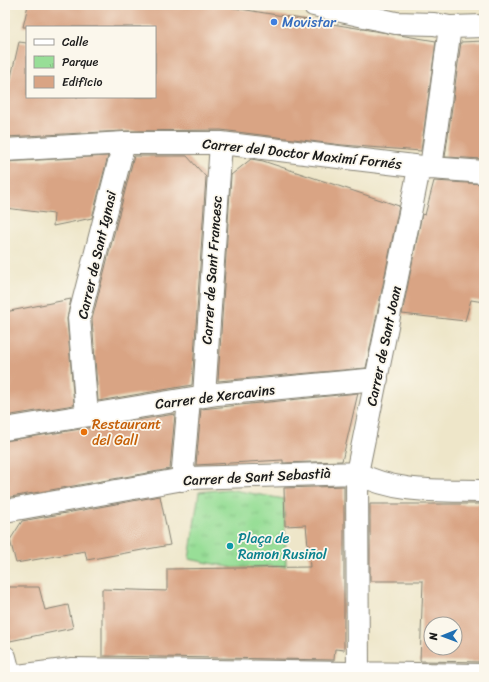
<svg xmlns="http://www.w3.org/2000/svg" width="489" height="682" viewBox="0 0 489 682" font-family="Sriracha,sans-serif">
<defs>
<pattern id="park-tufts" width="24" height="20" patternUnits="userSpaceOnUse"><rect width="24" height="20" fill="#98de97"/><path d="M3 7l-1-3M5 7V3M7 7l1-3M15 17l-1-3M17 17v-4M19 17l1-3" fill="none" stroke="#82be82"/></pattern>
</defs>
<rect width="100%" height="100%" fill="#fbf7ec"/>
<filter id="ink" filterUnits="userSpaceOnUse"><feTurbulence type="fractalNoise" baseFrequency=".025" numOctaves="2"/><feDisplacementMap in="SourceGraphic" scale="8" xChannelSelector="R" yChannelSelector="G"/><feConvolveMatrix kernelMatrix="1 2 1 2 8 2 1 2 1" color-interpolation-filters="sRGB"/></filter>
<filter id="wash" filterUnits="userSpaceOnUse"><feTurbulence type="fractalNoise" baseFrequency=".012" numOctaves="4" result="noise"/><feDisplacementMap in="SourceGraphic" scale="16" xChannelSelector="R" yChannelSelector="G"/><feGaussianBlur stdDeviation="0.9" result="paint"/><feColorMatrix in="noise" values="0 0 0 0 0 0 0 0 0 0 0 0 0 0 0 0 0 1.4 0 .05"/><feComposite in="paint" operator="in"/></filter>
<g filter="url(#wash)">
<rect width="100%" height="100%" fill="#eee6c9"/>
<path fill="url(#park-tufts)" stroke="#5a7d5a" d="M228 489 284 499 286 566 234 568 189 559 199 492Z"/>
<g id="blocks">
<path fill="#d9a484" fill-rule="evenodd" d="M28 5H216L436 41 421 151 342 145 221 130 123 131 5 137V103L19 42 27 43V97H155V27H23Z
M484 41V159L445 157 461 42Z
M108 156 92 218 53 226 54 214 5 208V162Z
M134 156H187L206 177 192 385 98 401 92 319Z
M251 159 263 161 399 206 366 368 218 381 231 175Z
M434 181 484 184V302L471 300 465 321 402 314 422 214 425 215Z
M71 299 67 319 74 405 5 416V312Z
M358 393 342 461 283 463V460L196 465 201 409Z
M175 414 170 469 5 498V441Z
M344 486V650L335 649 334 660 102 656V589L167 591V569L310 567 306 525 285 526 284 488Z
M160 496 170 545 87 560 85 551 16 563 10 540 22 521Z
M370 504H484V662L420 661 423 581H370ZM431 624H455V648H431Z
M5 587H39L45 610 68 605 73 628 10 641 5 619Z"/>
</g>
</g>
<g filter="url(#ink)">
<use href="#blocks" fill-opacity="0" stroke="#858172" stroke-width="1"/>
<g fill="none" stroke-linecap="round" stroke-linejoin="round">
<defs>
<path id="street" d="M314 5 396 23 434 24 450 27 484 26
M5 150 124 143H221L431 168 484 172
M431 168 450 27
M204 396 221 143
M87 415 79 318 124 143
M5 429 217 394 377 379
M182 480 189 399
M5 511 189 478 357 473C397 494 441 490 484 491
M5 657 10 677
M10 677 72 669 484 675
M358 677 357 473 419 169 431 168"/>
</defs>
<use href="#street" stroke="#858172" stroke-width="24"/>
<use href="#street" stroke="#fff" stroke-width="22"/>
</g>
</g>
<circle fill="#3f7fe0" stroke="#fbf7ec" stroke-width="1.5" cx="274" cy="22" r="4"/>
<circle fill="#e8710a" stroke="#fbf7ec" stroke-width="1.5" cx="84" cy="432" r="4"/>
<circle fill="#0f9aa8" stroke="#fbf7ec" stroke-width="1.5" cx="230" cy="546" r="4"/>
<g text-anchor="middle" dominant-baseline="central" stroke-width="3.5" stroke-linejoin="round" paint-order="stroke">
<g font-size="14" fill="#366cbe" stroke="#fbf7ec" text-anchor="start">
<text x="282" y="22">Movistar</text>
</g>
<g font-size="14" fill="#1c1c1c" stroke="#fbf7ec">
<text transform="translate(302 154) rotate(6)">Carrer del Doctor Maximí Fornés</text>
<text transform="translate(97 255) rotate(-77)">Carrer de Sant Ignasi</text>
<text transform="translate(212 270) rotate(-86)">Carrer de Sant Francesc</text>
<text transform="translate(384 346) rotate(-78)">Carrer de Sant Joan</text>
<text transform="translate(215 397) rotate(-7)">Carrer de Xercavins</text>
<text transform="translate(257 477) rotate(-3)">Carrer de Sant Sebastià</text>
</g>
<g font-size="14" fill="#c56008" stroke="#fbf7ec" text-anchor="start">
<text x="92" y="424">Restaurant<tspan x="92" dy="16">del Gall</tspan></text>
</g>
<g font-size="14" fill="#0d838f" stroke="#fbf7ec" text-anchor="start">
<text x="238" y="538">Plaça de<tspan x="238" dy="16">Ramon Rusiñol</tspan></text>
</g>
</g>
<rect width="489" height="682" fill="none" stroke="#fbf7ec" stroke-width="20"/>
<rect x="26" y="26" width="130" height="72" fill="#fbf7ec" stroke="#a29f99"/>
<rect x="34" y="39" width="20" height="6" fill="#ffffff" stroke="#a29f99"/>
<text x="62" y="46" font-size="12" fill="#1c1c1c">Calle</text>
<rect x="34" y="56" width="20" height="12" fill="url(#park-tufts)" stroke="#a29f99"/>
<text x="62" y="66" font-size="12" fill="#1c1c1c">Parque</text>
<rect x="34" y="76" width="20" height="12" fill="#d9a484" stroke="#a29f99"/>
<text x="62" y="86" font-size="12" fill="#1c1c1c">Edificio</text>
<g transform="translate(443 636) rotate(269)"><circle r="19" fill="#fbf7ec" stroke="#a29f99"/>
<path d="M0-3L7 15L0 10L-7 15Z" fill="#1f6fb2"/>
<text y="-6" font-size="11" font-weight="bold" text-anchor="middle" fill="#1c1c1c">N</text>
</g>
</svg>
